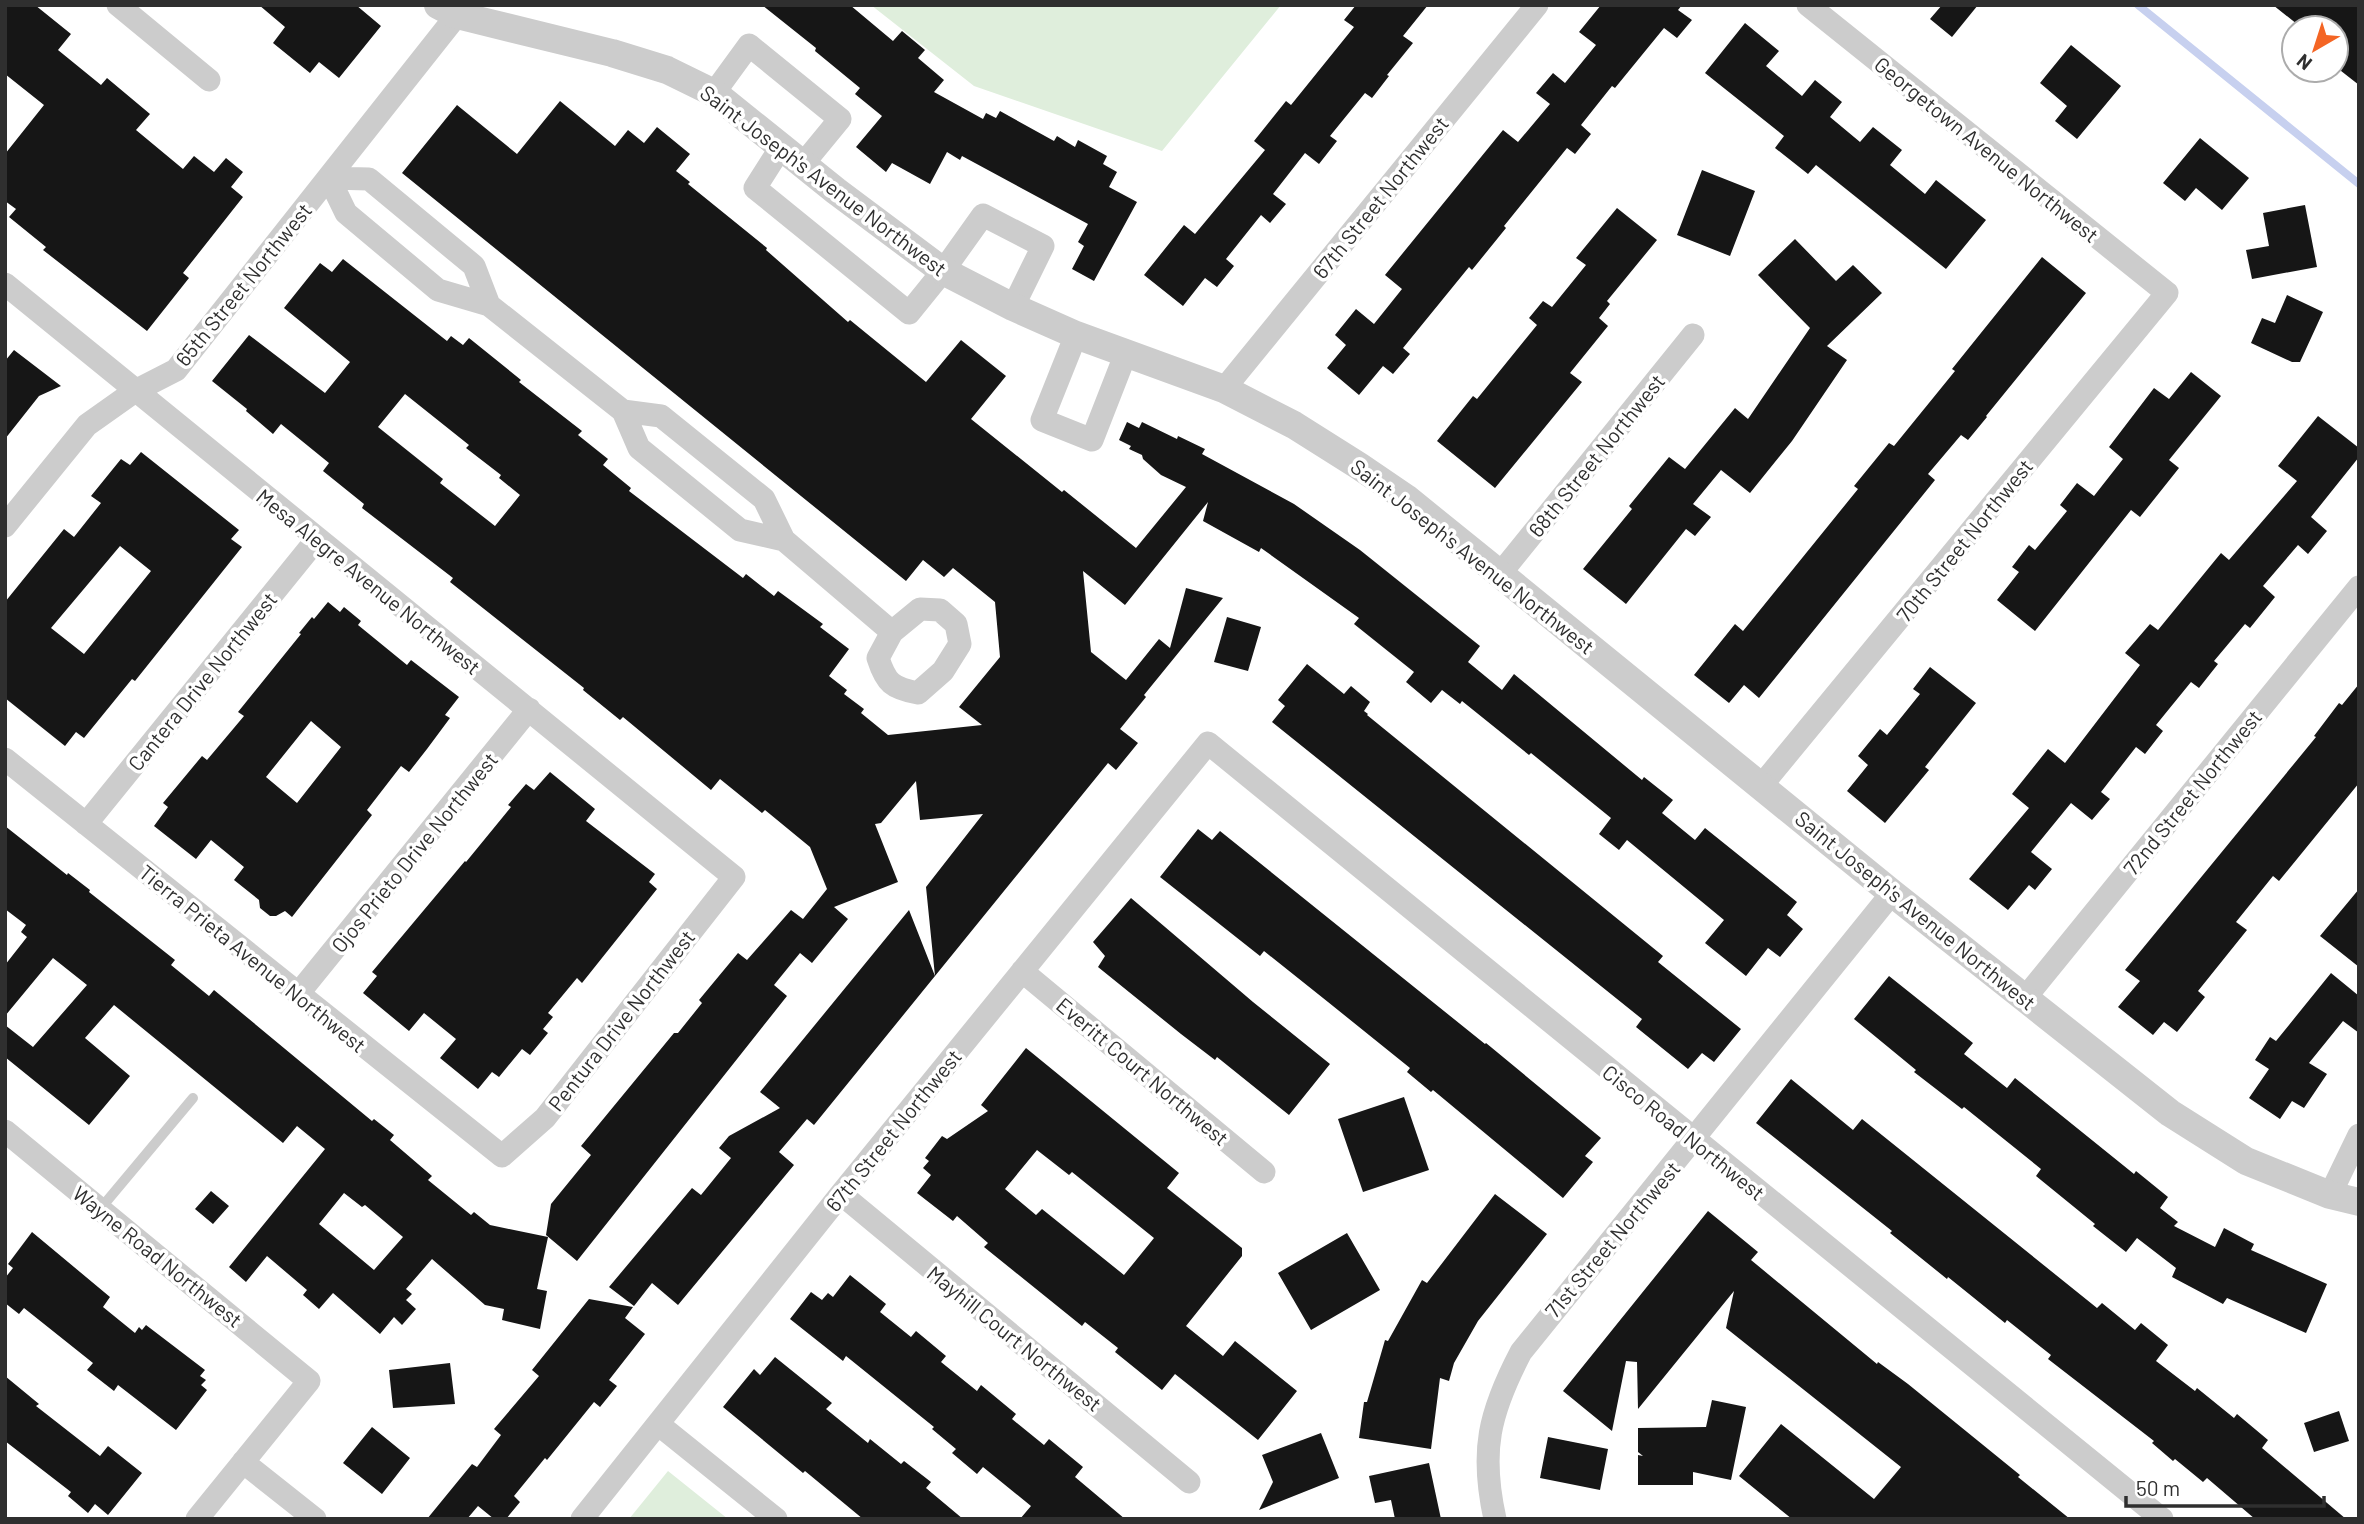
<svg xmlns="http://www.w3.org/2000/svg" width="2364" height="1524" viewBox="0 0 2364 1524" font-family="Barlow,sans-serif">
<rect width="100%" height="100%" fill="#fff"/>
<path fill="#dfeedc" d="M871 5H1281L1162 151 974 86Z
M668 1471 728 1519H629Z"/>
<g fill="none" stroke-linecap="round" stroke-linejoin="round">
<path stroke="#c7d0ef" stroke-width="8" d="M2138 5 2359 184"/>
</g>
<path fill="#161616" fill-rule="evenodd" d="M5 5H35L71 34 58 50 101 85 107 78 150 114 136 130 183 169 194 156 214 172 226 158 243 172 231 187 243 197 183 273 189 278 147 331 43 250 46 247 9 217 16 209 5 201V154L44 105 5 74Z
M259 5H356L381 26 339 78 319 62 310 73 273 43 285 27Z
M762 5H850L893 41 902 31 925 50 918 58 944 80 934 92 983 119 986 113 996 118 1000 111 1054 141 1057 136 1075 147 1078 140 1107 156 1103 164 1117 172 1109 187 1137 202 1094 281 1072 269 1084 246 1078 242 1088 224 962 156 960 160 947 152 930 184 892 163 886 172 856 147 882 116 855 94 860 88 815 51 816 48Z
M1356 5H1428L1403 36 1413 43 1387 75 1389 76 1372 98 1365 93 1330 136 1337 141 1319 164 1305 153 1273 194 1286 204 1270 223 1261 215 1226 259 1234 266 1217 287 1205 278 1183 306 1144 275 1184 225 1195 234 1265 150 1254 141 1286 101 1291 105 1354 27 1344 20Z
M1601 5H1682L1678 10 1692 20 1677 38 1664 28 1615 88 1612 86 1581 125 1591 134 1575 154 1567 148 1504 226 1506 228 1472 270 1469 267 1403 348 1410 354 1393 374 1383 366 1359 395 1327 368 1346 345 1335 335 1356 309 1374 324 1402 289 1385 275 1503 130 1518 142 1550 104 1536 93 1553 73 1565 83 1596 45 1579 32Z
M1942 5H1978L1952 37 1930 19Z
M2273 5H2359V85L2336 67V28H2302Z
M1745 23 1779 51 1766 66 1802 96 1815 80 1842 102 1830 117 1860 142 1873 127 1902 150 1890 165 1925 194 1936 180 1986 220 1946 269 1816 165 1808 174 1775 148 1784 136 1705 73Z
M2071 45 2121 86 2077 139 2055 121 2067 106 2040 83Z
M560 101 615 146 628 130 644 143 657 127 690 154 676 171 690 182 688 184 767 248 766 250 848 322 850 320 926 382 961 340 1006 376 971 419 1062 492 1064 490 1136 548 1186 487 1161 475 1143 459 1142 455 1129 449 1131 446 1119 440 1127 422 1139 428 1142 422 1177 439 1178 436 1205 449 1202 454 1294 504 1360 550 1480 646 1468 662 1502 690 1514 674 1642 780 1644 777 1673 800 1662 813 1695 840 1705 828 1797 902 1787 915 1803 929 1780 957 1768 948 1746 976 1705 943 1724 920 1627 840 1619 850 1599 834 1611 818 1531 753 1529 755 1462 701 1460 704 1442 690 1431 703 1406 682 1414 672 1354 624 1359 618 1261 548 1259 552 1203 521 1208 502 1125 605 1083 571 1091 652 1126 680 1159 639 1170 648 1186 588 1223 598 1144 695 1146 697 1120 729 1138 743 1116 770 1108 763 814 1125 807 1119 779 1152 794 1165 678 1305 652 1283 634 1306 609 1287 692 1188 701 1195 731 1158 719 1148 729 1136 780 1108 760 1092 909 910 935 976 926 887 983 814 920 820 916 781 881 823 875 824 898 882 834 907 848 919 812 963 800 953 774 985 787 996 577 1261 546 1235 551 1204 591 1155 581 1146 674 1033H678L702 1003 699 1000 738 953 747 960 791 910 803 919 827 889 810 847 765 810 762 813 720 779 711 790 623 717 620 720 583 690 584 688 450 582 453 578 362 508 364 504 323 471 329 463 281 424 273 434 246 411 247 409 212 381 249 335 325 393 350 362 284 308 320 263 332 272 343 259 447 341 451 336 463 345 469 338 521 380 519 382 582 431 578 435 608 459 603 465 631 488 629 491 743 578 746 574 774 596 778 591 823 624 820 627 849 649 829 676 847 690 844 694 864 709 861 713 888 735 982 725 959 707 1000 657 995 602 953 568 944 577 923 560 906 581 402 173 457 105 517 154ZM405 394 469 445 466 448 501 475 499 478 520 495 495 526 440 483 443 479 378 427Z
M2200 138 2249 178 2222 210 2196 188 2185 201 2163 183Z
M1702 170 1755 191 1730 256 1677 235Z
M2305 205 2317 267 2252 279 2246 250 2269 246 2263 213Z
M1617 208 1657 240 1607 301 1610 304 1599 318 1608 326 1570 373 1582 382 1495 488 1437 441 1473 396 1477 399 1537 325 1529 318 1543 301 1552 307 1586 265 1576 258Z
M1795 239 1836 281 1853 265 1882 293 1827 346 1847 360 1792 441 1750 493 1721 470 1693 504 1711 517 1695 536 1686 529 1626 604 1583 569 1632 509 1629 506 1669 457 1685 469 1735 408 1748 419 1810 328 1758 275Z
M2042 257 2086 293 1986 416 1987 417 1968 440 1961 435 1928 474 1935 480 1759 698 1744 685 1729 703 1694 675 1735 624 1743 631 1858 489 1854 486 1889 443 1894 446 1955 371 1952 369Z
M2287 295 2323 312 2300 362H2292L2251 343 2262 318 2275 323Z
M14 350 61 386 39 396 5 439V361Z
M2191 372 2221 396 2169 460 2179 468 2140 517 2131 510 2035 631 1997 600 2019 572 2012 567 2029 545 2035 550 2067 511 2060 505 2077 483 2094 496 2123 459 2109 447 2154 388 2169 399Z
M2318 416 2359 448V457L2311 517 2327 531 2308 554 2298 545 2263 586 2275 597 2250 628 2245 624 2214 661 2218 664 2199 688 2191 682 2156 725 2163 731 2145 754 2136 747 2101 792 2110 799 2092 820 2071 803 2031 852 2052 869 2035 890 2029 885 2008 910 1969 879 2029 808 2012 794 2048 749 2065 763 2140 665 2125 653 2150 624 2158 630 2221 553 2229 560 2297 481 2278 466Z
M141 452 239 530 231 539 242 547 135 681 132 679 84 738 76 732 65 746 5 698V602L64 529 74 537 101 503 91 496 121 459 130 465ZM120 546 151 571 84 654 51 628Z
M328 602 340 612 344 607 361 621 358 625 407 665 411 660 459 697 445 715 450 718 427 749 409 772 401 766 367 810 372 815 292 917 285 911 276 916H270L260 908 259 900 234 880 244 867 211 840 196 859 154 826 168 807 163 803 202 756 207 760 244 716 238 712 301 634 299 633 312 617 314 619ZM311 721 341 747 297 803 266 777Z
M1227 617 1261 627 1248 671 1214 662Z
M1307 664 1344 694 1351 686 1370 702 1364 711 1368 714 1367 715 1663 956 1658 962 1741 1029 1714 1062 1702 1053 1688 1069 1636 1027 1642 1019 1272 722 1285 706 1278 700Z
M1930 667 1976 703 1925 767 1929 770 1885 823 1847 791 1868 765 1858 756 1880 729 1887 735 1920 694 1913 689Z
M2359 684V783L2279 881 2273 876 2236 922 2247 930 2198 991 2205 997 2177 1032 2164 1022 2153 1035 2118 1007 2140 981 2125 970 2316 737 2314 736 2339 703 2342 705Z
M550 772 595 809 586 821 655 874 649 882 657 889 582 983 577 978 548 1013 553 1017 543 1029 548 1033 530 1055 522 1049 499 1077 492 1072 478 1089 440 1058 456 1039 424 1013 409 1031 363 993 377 976 372 972 465 861 466 862 511 807 508 805 526 784 534 790Z
M5 826 67 875 68 873 90 890 89 892 175 960 171 965 209 996 214 990 372 1121 374 1119 394 1135 390 1140 432 1176 428 1180 471 1215 474 1212 490 1225 548 1237 537 1289 547 1291 540 1329 502 1320 504 1309 485 1305 432 1259 406 1289 412 1294 406 1300 416 1309 402 1325 394 1317 380 1334 333 1293 319 1309 303 1295 307 1290 267 1256 246 1282 229 1267 325 1149 297 1126 283 1143 114 1005 85 1038 130 1076 89 1125 5 1057V1025L33 1047 87 985 53 958 5 1016V965L27 937 21 932 26 925 5 909ZM344 1193 362 1207 365 1205 403 1237 374 1270 319 1224Z
M1198 829 1212 840 1220 831 1485 1044 1486 1043 1601 1138 1585 1156 1593 1162 1563 1198 1433 1090 1431 1092 1407 1072 1410 1068 1328 1002 1264 951 1260 956 1160 877Z
M2359 889V967L2320 936Z
M1131 898 1253 1002 1330 1064 1289 1115 1217 1057 1215 1060 1181 1034 1098 967 1105 956 1093 942Z
M2331 973 2359 996V1033L2343 1021 2309 1063 2327 1074 2304 1108 2292 1101 2280 1119 2249 1098 2269 1069 2255 1060 2270 1037 2276 1041Z
M1889 976 1973 1043 1964 1054 2007 1088 2015 1078 2134 1174 2136 1171 2168 1197 2160 1208 2178 1222 2174 1226 2215 1247 2224 1228 2254 1244 2251 1250 2327 1284 2306 1333 2227 1298 2223 1304 2172 1277 2176 1268 2137 1238 2126 1252 2093 1226 2095 1224 2036 1176 2041 1169 1964 1107 1962 1109 1914 1072 1916 1070 1854 1019Z
M1026 1048 1179 1173 1167 1188 1242 1248V1256L1186 1326 1223 1356 1235 1341 1297 1391 1258 1440 1175 1374 1162 1390 1115 1352 1118 1348 1085 1322 1082 1326 984 1247 988 1243 957 1216 953 1221 917 1193 931 1175 923 1168 929 1161 925 1158 942 1136 947 1139 988 1111 981 1105ZM1037 1150 1069 1175 1072 1172 1154 1238 1124 1275 1042 1209 1036 1215 1005 1189Z
M1791 1079 1853 1130 1862 1119 2097 1308 2102 1303 2135 1330 2141 1323 2168 1345 2156 1361 2195 1391 2197 1388 2234 1418 2237 1414 2268 1440 2262 1448 2346 1519H2255L2207 1478 2203 1482 2175 1459 2173 1461 2152 1443 2154 1441 2048 1359 2051 1355 2007 1320 2005 1323 1948 1277 1947 1279 1890 1233 1892 1231 1756 1123Z
M1404 1097 1429 1170 1363 1192 1338 1119Z
M211 1191 229 1206 213 1224 195 1209Z
M1495 1194 1547 1234 1478 1321 1454 1363 1449 1381 1440 1378 1431 1449 1359 1438 1364 1402H1367L1385 1340 1388 1341 1422 1280 1427 1283Z
M1708 1211 1758 1252 1751 1260 1877 1364 1878 1362 1908 1384 2020 1475 2018 1477 2070 1519H1792L1739 1476 1781 1424 1874 1499 1901 1467 1726 1328 1734 1291 1638 1409 1637 1362 1626 1361 1612 1431 1563 1391Z
M32 1232 110 1297 103 1307 135 1333 139 1327 142 1330 146 1325 205 1370 200 1376 206 1380 201 1385 207 1390 176 1430 118 1385 114 1391 87 1370 93 1363 24 1308 19 1314 5 1303V1278L13 1268 8 1264Z
M1347 1233 1380 1290 1311 1330 1278 1273Z
M850 1275 886 1304 880 1312 911 1337 916 1331 946 1356 941 1362 977 1391 981 1385 1016 1414 1012 1419 1044 1445 1049 1439 1083 1467 1075 1477 1125 1519H1020L1031 1506 983 1467 977 1474 952 1453 956 1449 932 1429 934 1427 846 1356 843 1361 790 1319 811 1292 822 1300 828 1293 833 1297Z
M589 1299 633 1307 625 1318 645 1334 609 1380 617 1386 600 1407 594 1402 547 1460 545 1458 514 1496 520 1502 506 1519H494L478 1506 467 1519H427L472 1464 477 1467 501 1435 494 1429 539 1376 532 1370Z
M775 1357 832 1403 826 1409 868 1443 870 1439 901 1464 904 1461 931 1482 926 1488 963 1519H863L805 1471 803 1473 723 1407 754 1369 760 1375Z
M450 1363 455 1404 393 1408 389 1370Z
M5 1376 39 1404 36 1406 100 1456 108 1446 142 1473 108 1515 95 1504 88 1513 68 1496 71 1492 5 1441Z
M1712 1400 1746 1407 1731 1480 1693 1472V1485H1638V1455L1643 1456 1638 1452V1428L1706 1427Z
M2339 1411 2349 1441 2314 1452 2304 1423Z
M372 1427 410 1458 382 1494 343 1463Z
M1321 1433 1339 1478 1259 1510 1273 1482 1262 1455Z
M1548 1437 1608 1449 1600 1490 1540 1478Z
M1429 1463 1441 1519H1395L1391 1500 1375 1503 1369 1476Z"/>
<g fill="none" stroke-linecap="round" stroke-linejoin="round">
<path stroke="#ccc" stroke-width="10" d="M101 1208 193 1098"/>
<path stroke="#ccc" stroke-width="23" d="M118 5 209 80
M714 93 749 45 840 119 803 164
M781 147 755 188 909 313 943 271 983 215 1043 246 1013 307
M5 284 734 877 545 1118 502 1156 5 759
M489 305 474 266 369 179 329 178 346 213 438 290 489 305 623 411 639 448 740 530 784 540
M1076 335 1042 420 1092 440 1126 353
M1224 389 1537 5
M623 411 661 416 764 499 784 540 892 632
M5 526 87 425 135 391 176 370 457 15
M1500 574 1693 335
M920 609 940 610 956 624 960 644 943 671 918 693C892 688 886 683 878 658L892 632Z
M1761 786 2167 293 1808 5
M86 824 317 539
M1022 971 1264 1172
M298 994 529 709
M2025 998 2359 587
M5 1131 309 1381 197 1519
M841 1194 1189 1482
M2330 1195 2359 1135
M658 1424 776 1519
M243 1462 315 1519
M582 1519 841 1194 1208 743 2162 1519
M1495 1519C1480 1451 1489 1413 1521 1352L1892 893"/>
<path stroke="#ccc" stroke-width="28" d="M438 5 457 15 612 53 667 70 714 93 836 191 943 271 1013 307 1076 335 1224 389 1294 425 1359 466 1406 498 1500 574 1892 893 2170 1113 2246 1161 2330 1195 2359 1202"/>
</g>
<g text-anchor="middle" dominant-baseline="central" stroke-width="7" stroke-linejoin="round" paint-order="stroke">
<g font-size="21" fill="#2f2f2f" stroke="#fff">
<text transform="translate(1987 149) rotate(39)">Georgetown Avenue Northwest</text>
<text transform="translate(824 180) rotate(37)">Saint Joseph's Avenue Northwest</text>
<text transform="translate(1380 197) rotate(-51)">67th Street Northwest</text>
<text transform="translate(243 284) rotate(-51)">65th Street Northwest</text>
<text transform="translate(1596 455) rotate(-51)">68th Street Northwest</text>
<text transform="translate(1964 540) rotate(-51)">70th Street Northwest</text>
<text transform="translate(1473 556) rotate(38)">Saint Joseph's Avenue Northwest</text>
<text transform="translate(369 581) rotate(39)">Mesa Alegre Avenue Northwest</text>
<text transform="translate(202 681) rotate(-51)">Cantera Drive Northwest</text>
<text transform="translate(2192 792) rotate(-51)">72nd Street Northwest</text>
<text transform="translate(414 852) rotate(-51)">Ojos Prieto Drive Northwest</text>
<text transform="translate(1916 910) rotate(39)">Saint Joseph's Avenue Northwest</text>
<text transform="translate(253 958) rotate(39)">Tierra Prieta Avenue Northwest</text>
<text transform="translate(621 1020) rotate(-52)">Pentura Drive Northwest</text>
<text transform="translate(1143 1071) rotate(40)">Everitt Court Northwest</text>
<text transform="translate(893 1130) rotate(-51)">67th Street Northwest</text>
<text transform="translate(1684 1132) rotate(39)">Cisco Road Northwest</text>
<text transform="translate(1612 1239) rotate(-50)">71st Street Northwest</text>
<text transform="translate(158 1256) rotate(39)">Wayne Road Northwest</text>
<text transform="translate(1015 1338) rotate(39)">Mayhill Court Northwest</text>
</g>
</g>
<rect width="2364" height="1524" fill="none" stroke="#2f2f2f" stroke-width="14"/>
<g transform="translate(2315 49) rotate(219)"><circle r="33" fill="#ffffff" stroke="#acacac" stroke-width="2"/>
<path d="M0-5L12 26L0 18L-12 26Z" fill="#f46524"/>
<text y="-10" font-size="19" font-weight="bold" text-anchor="middle" fill="#2f2f2f">N</text>
</g>
<path d="M2126 1496v10h198v-10" fill="none" stroke="#2f2f2f" stroke-width="3.5"/>
<text x="2136" y="1496" font-size="21" fill="#2f2f2f" stroke="#ffffff" stroke-width="5" paint-order="stroke">50 m</text>
</svg>
